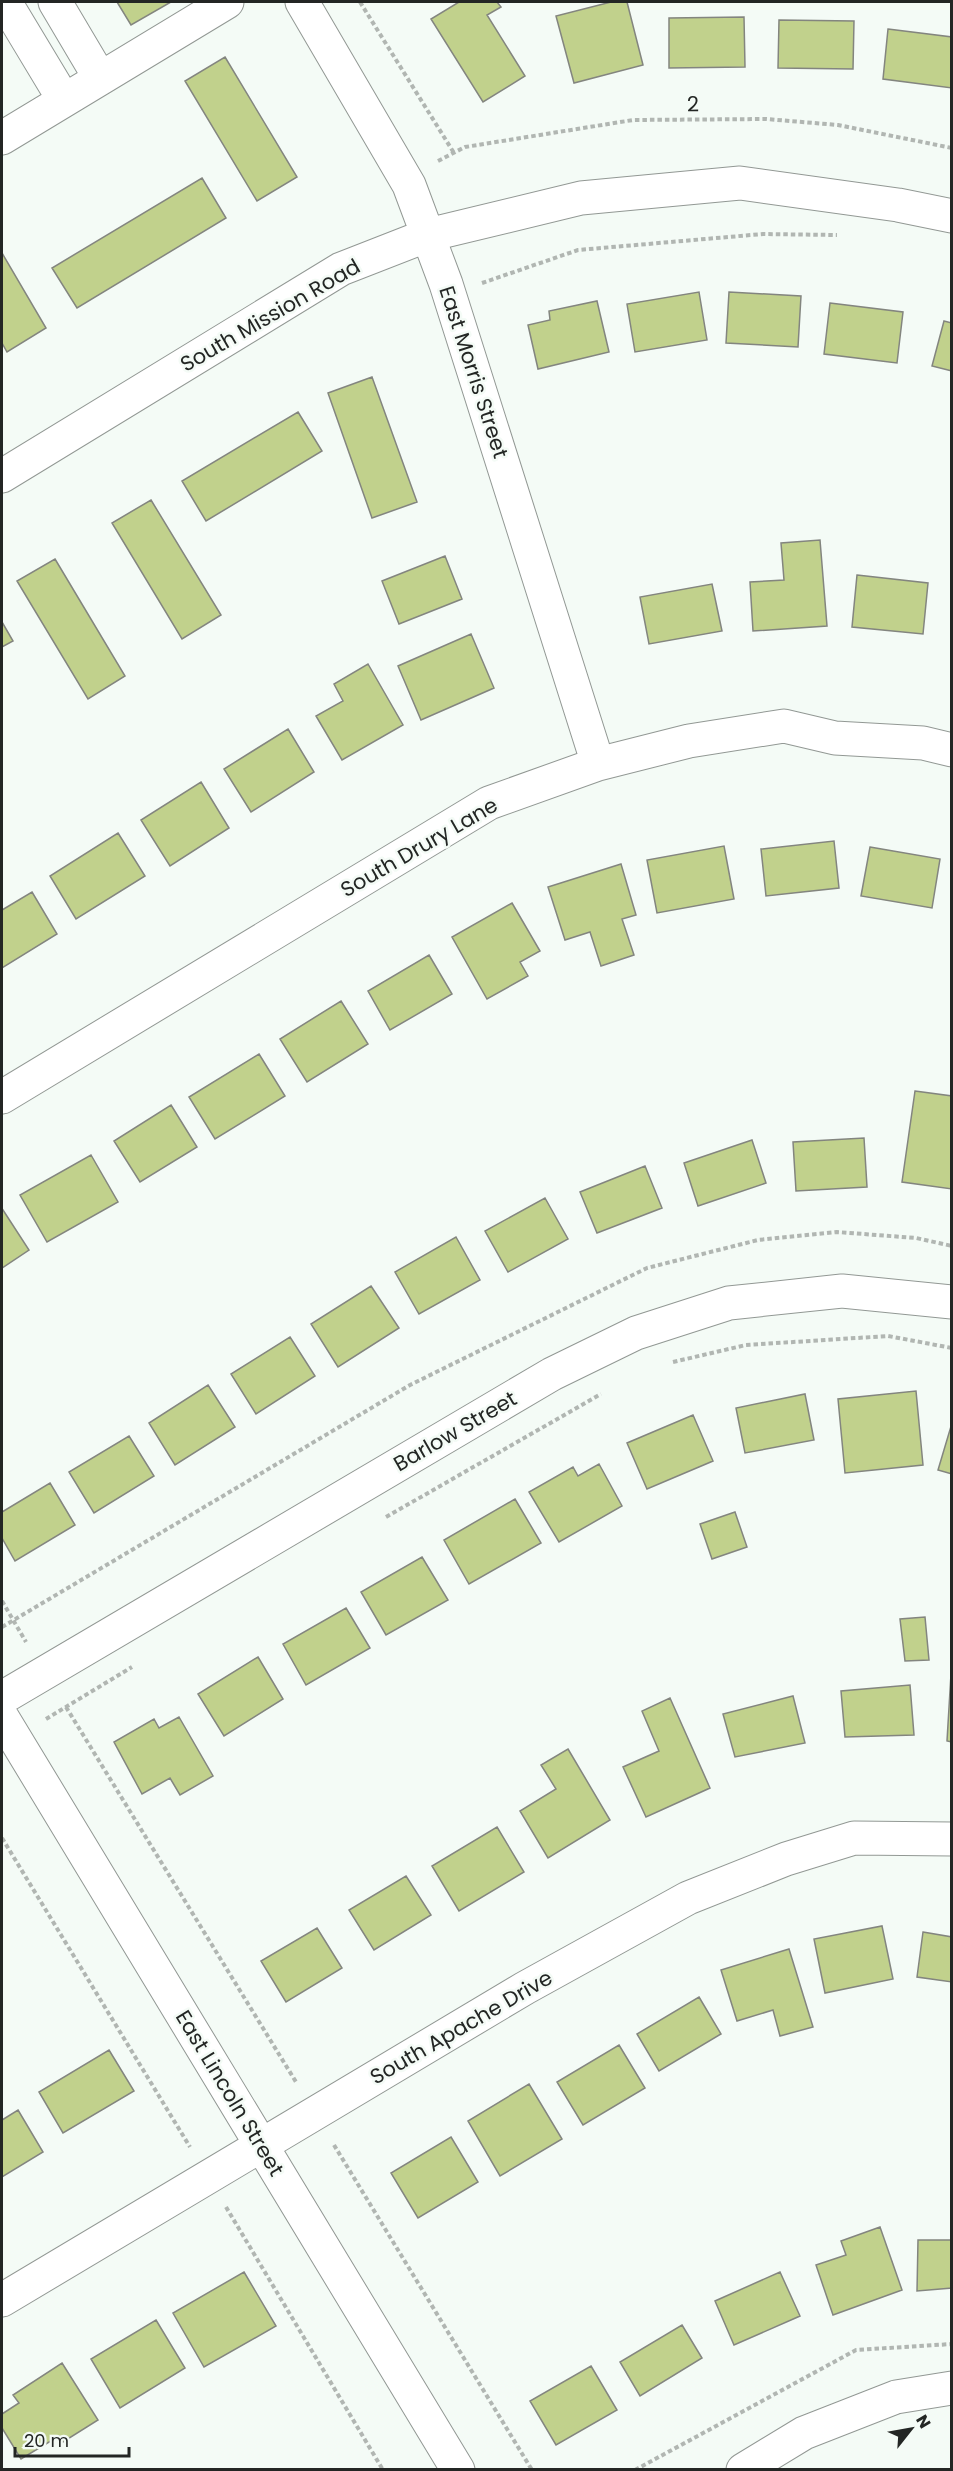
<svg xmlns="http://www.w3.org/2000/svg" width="953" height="2471" viewBox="0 0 953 2471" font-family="Poppins,sans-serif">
<rect width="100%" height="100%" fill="#f4fbf6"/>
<path fill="#c1d18c" stroke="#83857f" stroke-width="1.5" d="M117 2H171L131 25Z
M459 2H497L501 7 487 15 525 76 483 102 431 19Z
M611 2H627L643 65 574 83 556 16Z
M744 17 745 67 669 68V18Z
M779 20 854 21 853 69 778 68Z
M888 29 952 37V88L883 79Z
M225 57 297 177 257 201 185 81Z
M202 178 226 218 77 308 52 268Z
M2 253 46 328 7 352 2 343Z
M699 292 707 340 635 352 627 304Z
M729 292 801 296 798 347 726 343Z
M597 301 609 352 538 369 528 325 550 320 549 311Z
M830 303 903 312 897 363 824 354Z
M944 321 952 323V371L932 366Z
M372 377 417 502 372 518 328 393Z
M298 412 322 451 206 521 182 481Z
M151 500 221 615 182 639 112 523Z
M820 540 827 626 753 631 750 582 784 580 781 543Z
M445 556 462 599 399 624 382 581Z
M55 559 125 676 88 699 17 581Z
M857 575 928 583 923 634 852 627Z
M712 584 722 631 649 644 640 597Z
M2 622 13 641 2 647Z
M471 634 494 688 421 720 398 666Z
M368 664 403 725 342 760 316 716 343 701 334 684Z
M288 729 314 772 251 812 224 769Z
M201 782 229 828 170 866 141 820Z
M118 833 145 876 76 919 50 876Z
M834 841 839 888 766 896 761 849Z
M724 846 734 899 657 913 647 860Z
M870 847 940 859 932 908 861 896Z
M621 864 636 915 622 919 634 955 601 966 590 932 565 940 548 887Z
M32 892 57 934 2 968V910Z
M512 903 540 951 520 962 528 976 487 999 452 937Z
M429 955 452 994 390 1030 368 991Z
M341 1001 368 1044 307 1082 280 1039Z
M259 1054 285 1096 215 1139 189 1097Z
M915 1091 952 1096V1189L902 1182Z
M171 1105 197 1147 140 1182 114 1141Z
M864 1138 867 1187 796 1191 793 1142Z
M752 1140 766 1183 698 1206 684 1163Z
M91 1155 118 1202 47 1242 20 1195Z
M645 1166 662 1208 597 1233 580 1192Z
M545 1198 568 1239 508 1272 485 1231Z
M3 1210 29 1250 2 1268V1211Z
M456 1237 480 1280 419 1314 395 1272Z
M371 1286 399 1328 338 1367 311 1324Z
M290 1337 315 1376 256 1414 231 1374Z
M208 1385 235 1427 175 1465 149 1423Z
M916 1391 923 1465 845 1473 838 1399Z
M805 1394 814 1440 745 1453 736 1408Z
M693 1415 713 1461 647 1489 627 1443Z
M952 1423V1474L938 1470Z
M129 1436 154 1476 94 1513 69 1472Z
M599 1464 622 1506 559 1542 529 1492 573 1467 578 1476Z
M50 1483 75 1525 15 1561 2 1538V1512Z
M515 1499 541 1543 469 1584 444 1540Z
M735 1512 747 1547 712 1559 700 1524Z
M422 1557 448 1600 386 1635 361 1592Z
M346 1608 370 1648 306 1685 283 1644Z
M925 1617 929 1660 905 1661 900 1619Z
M258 1657 283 1699 224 1736 198 1694Z
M951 1674H952V1742L947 1741Z
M910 1685 914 1735 845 1737 841 1691Z
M793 1696 805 1743 735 1757 723 1714Z
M670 1698 710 1788 646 1817 623 1767 659 1751 642 1711Z
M179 1717 213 1776 180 1795 170 1778 142 1794 114 1742 154 1719 159 1728Z
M568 1749 610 1820 548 1858 520 1811 556 1789 541 1765Z
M497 1827 524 1872 459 1911 432 1866Z
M406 1876 431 1915 374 1950 349 1910Z
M882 1926 893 1979 825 1993 814 1939Z
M317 1928 342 1968 286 2002 261 1961Z
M923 1932 952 1937V1982L917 1977Z
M789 1949 813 2027 780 2036 773 2010 737 2021 721 1970Z
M699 1997 721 2034 659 2071 637 2034Z
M619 2045 645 2088 583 2125 557 2082Z
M109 2050 134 2091 63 2133 39 2092Z
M529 2084 562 2139 500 2176 468 2121Z
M18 2110 43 2152 2 2177V2120Z
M451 2137 478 2182 418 2218 391 2173Z
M880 2227 902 2290 833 2315 816 2265 846 2255 841 2241Z
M918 2240H952V2288L917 2291Z
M244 2272 276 2326 204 2367 173 2313Z
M780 2272 800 2316 734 2345 715 2301Z
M156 2320 185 2368 120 2408 91 2359Z
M682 2325 702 2358 640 2396 620 2362Z
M62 2363 98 2420 63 2442 59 2436 21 2459 2 2428V2414L19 2403 13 2395Z
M591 2366 617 2410 556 2445 530 2401Z"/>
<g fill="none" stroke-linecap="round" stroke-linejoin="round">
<defs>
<path id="minor" d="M5 2 64 100
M55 2 100 78
M302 2 409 185 446 284 598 764
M2 138 227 2
M2 476 341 269 428 235 581 198 740 183 898 205 952 216
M2 1097 489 803 598 764 689 741 784 726 835 738 923 743 952 750
M2 1698 552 1374 636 1333 729 1303 842 1291 952 1302
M2 1717 458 2470
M2 2300 525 1988 688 1898 786 1859 854 1838 952 1839
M743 2470 804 2433 896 2397 952 2388"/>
</defs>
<use href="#minor" stroke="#929894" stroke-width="35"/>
<path stroke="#b1b6b2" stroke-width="4" stroke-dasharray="4.5 3" stroke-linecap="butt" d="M360 2 454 153
M438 161 465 147 633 120 766 119 838 125 952 148
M482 283 578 250 763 234 837 235
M673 1362 746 1345 888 1336 952 1348
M386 1517 601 1394
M2 1601 26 1642
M2 1627 410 1385 647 1268 758 1240 837 1232 916 1238 952 1246
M66 1707 296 2082
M46 1719 132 1667
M2 1838 190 2147
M334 2145 532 2470
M226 2207 383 2470
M635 2470 856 2350 952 2344"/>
<use href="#minor" stroke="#fff" stroke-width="33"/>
</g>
<g text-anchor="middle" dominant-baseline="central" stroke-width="5" stroke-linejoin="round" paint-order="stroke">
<g font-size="21" fill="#232624" stroke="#f4fbf6">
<text transform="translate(693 104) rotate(-1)">2</text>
<text transform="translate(270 315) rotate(-30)">South Mission Road</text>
<text transform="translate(474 372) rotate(72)">East Morris Street</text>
<text transform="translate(419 847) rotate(-30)">South Drury Lane</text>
<text transform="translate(455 1431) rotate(-30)">Barlow Street</text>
<text transform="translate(461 2027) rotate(-30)">South Apache Drive</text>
<text transform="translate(230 2093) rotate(59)">East Lincoln Street</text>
</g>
</g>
<rect width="953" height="2471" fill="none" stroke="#232624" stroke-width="6"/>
<g transform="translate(911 2429) rotate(59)" stroke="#f4fbf6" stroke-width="4.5" paint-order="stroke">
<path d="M0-4.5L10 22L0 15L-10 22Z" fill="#232624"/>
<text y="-9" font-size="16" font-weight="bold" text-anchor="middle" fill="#232624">N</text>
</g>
<path d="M15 2447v9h114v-9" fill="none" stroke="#232624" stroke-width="3"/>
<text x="24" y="2447" font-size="18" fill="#232624" stroke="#f4fbf6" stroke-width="4.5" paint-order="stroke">20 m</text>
</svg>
